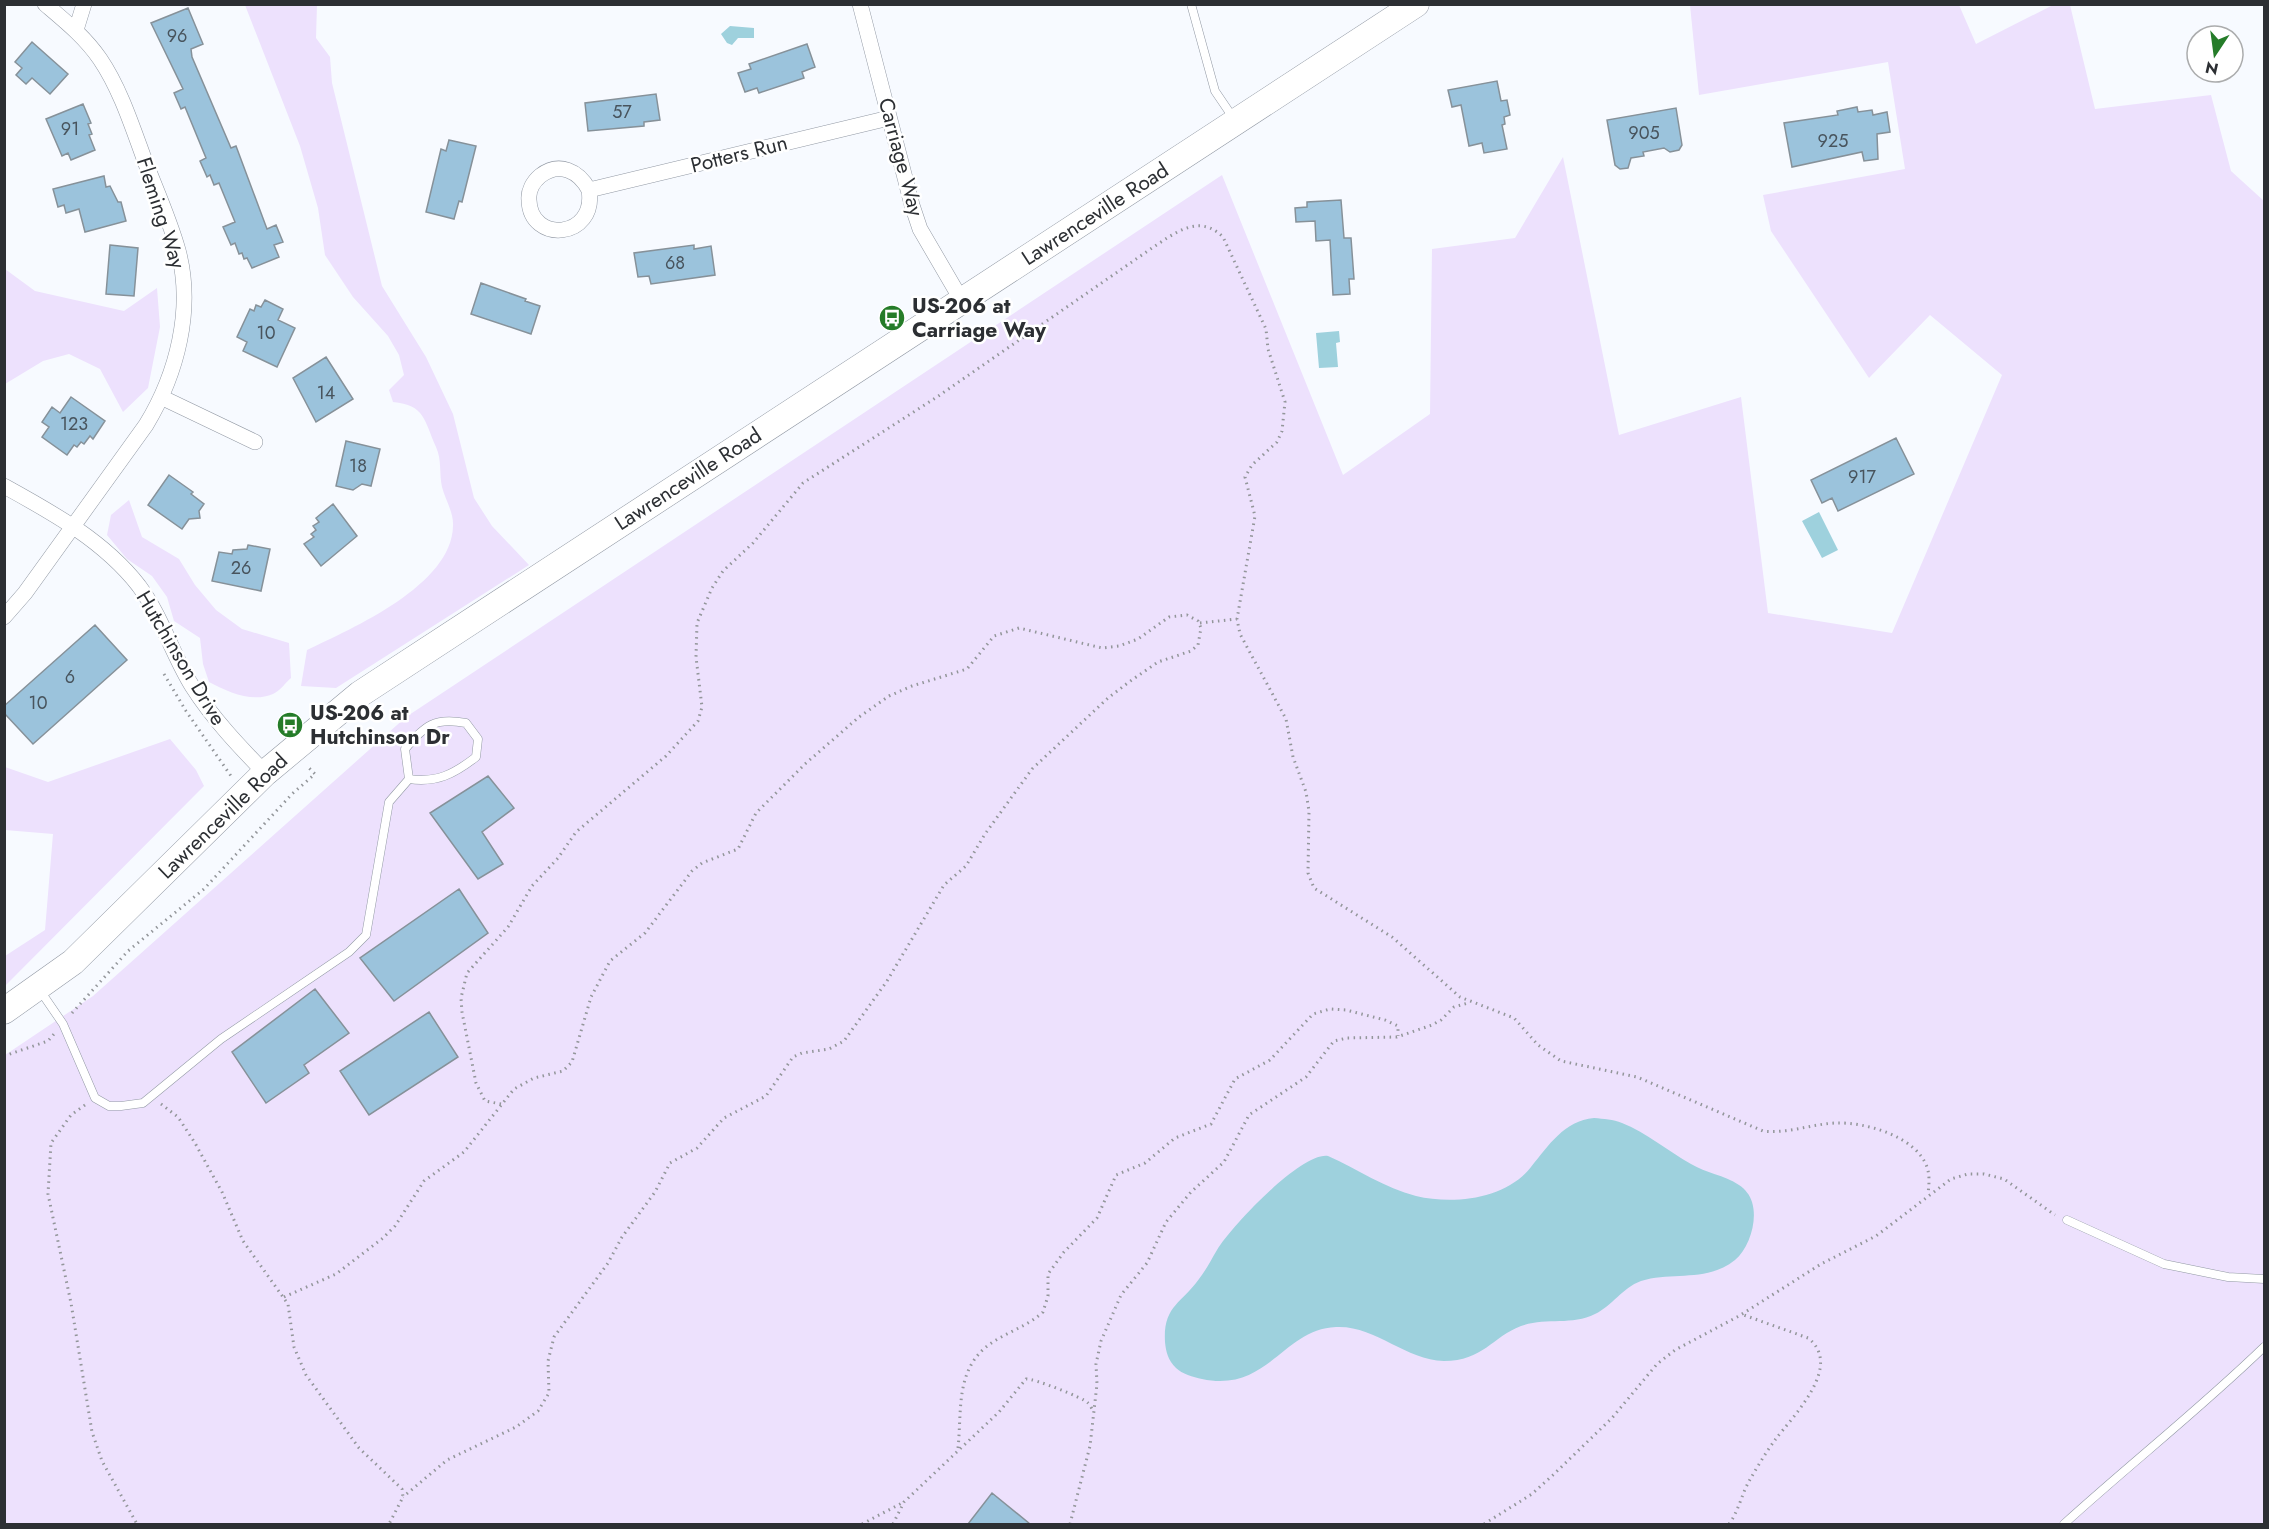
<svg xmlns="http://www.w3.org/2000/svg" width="2269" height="1529" viewBox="0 0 2269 1529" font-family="Jost,sans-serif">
<rect width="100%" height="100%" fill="#f7faff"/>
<path fill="#ede1fd" d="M317 5 316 38 330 57 332 83 382 286 426 357 453 414 474 498 492 526 529 565 336 688 301 686 307 650C353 628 452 585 453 526 454 513 445 499 442 487 439 473 442 460 436 447 424 420 425 405 393 402L389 390 404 375 399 355 388 336 353 297 325 255 318 208 300 146 245 5Z
M1690 5H1959L1976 44 2053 5H2070L2095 109 2211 95 2231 171 2264 201V1524H5V1055L93 996 406 717 1222 175 1343 475 1430 414 1432 249 1515 238 1563 157 1619 435 1741 397 1768 613 1892 633 2002 375 1930 315 1869 378 1771 231 1763 195 1905 169 1888 62 1699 95Z
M5 269 35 291 124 311 157 288 160 327 148 388 123 412 100 369 69 354 43 361 5 384Z
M129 500 142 537 179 559 195 585 216 610 242 629 289 643 291 678C286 682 280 691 273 694 252 703 228 692 209 682L203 664 200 638 174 621 167 597 152 576 127 559 107 535 111 515Z
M170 739 196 770 204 786 5 986V956L45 930 53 834 5 830V767L48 782Z"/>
<path fill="#9ed1dd" d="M730 26 754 28V38H738L732 45 727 43 721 34Z
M1339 331 1340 342 1336 343 1338 367 1319 368 1316 333Z
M1819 512 1838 550 1822 558 1802 521Z
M1594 1118C1604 1119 1613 1119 1622 1123 1647 1133 1668 1151 1691 1164 1706 1173 1724 1175 1739 1185 1745 1189 1750 1195 1752 1202 1758 1221 1749 1248 1735 1260 1706 1283 1673 1271 1641 1281 1622 1288 1612 1306 1595 1314 1571 1326 1545 1317 1521 1326 1492 1337 1483 1361 1444 1361 1405 1360 1375 1325 1336 1327 1283 1329 1268 1393 1202 1379 1193 1377 1182 1374 1176 1368 1168 1360 1166 1352 1165 1342 1163 1306 1181 1304 1199 1279 1206 1270 1211 1260 1217 1250 1231 1227 1301 1152 1328 1156 1357 1169 1385 1188 1416 1196 1454 1205 1506 1199 1531 1167 1549 1145 1564 1121 1594 1118Z"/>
<path fill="#9bc3dc" stroke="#869199" stroke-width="1.5" d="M188 8 203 44 191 49 192 57 231 148 236 146 267 229 276 225 283 242 274 245 279 257 252 268 247 258 244 259 242 253 239 254 235 243 231 245 223 227 235 222 219 183 214 185 210 175 207 177 200 161 206 158 185 107 181 109 174 93 183 89 151 23Z
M32 42 68 74 50 94 32 78 26 84 16 75 22 68 15 62Z
M807 44 815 67 802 72 804 78 759 93 757 88 745 92 738 73 751 69 749 64Z
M1497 81 1501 101 1507 100 1510 115 1504 117 1505 124 1502 125 1507 149 1484 153 1482 143 1469 146 1461 105 1452 107 1448 90Z
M656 94 660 120 644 122V126L588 131 585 103Z
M83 104 91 123 88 124 92 134 89 135 95 150 71 160 68 153 62 156 46 119Z
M1857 107 1858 112 1872 110 1873 115 1887 112 1890 132 1877 134 1878 159 1864 161 1862 152 1792 167 1784 123 1838 115 1837 111Z
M1676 108 1682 145 1679 150 1670 152 1664 148 1643 152 1644 156 1631 158 1628 168 1620 169 1615 165 1607 120Z
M449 140 476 146 462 202 459 201 454 219 426 212 441 149 446 151Z
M104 176 106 187 110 186 118 202H121L126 221 85 232 79 209 66 213 64 205 58 207 53 189Z
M1341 200 1344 238H1351L1354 279H1349L1350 294 1333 295 1330 240 1316 241 1315 221 1296 222 1295 208 1307 207V202Z
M110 245 138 248 134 296 106 294Z
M694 245V249L711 246 715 275 651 284 649 276 638 277 634 253Z
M481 283 526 299 525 301 540 306 531 334 471 314Z
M265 300 283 309 278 320 295 328 277 367 243 351 247 342 237 337 250 309 254 311 256 305 261 307Z
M326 357 353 399 316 422 293 378Z
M71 397 105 421 93 439 90 436 84 444 81 442 77 447 74 445 67 455 42 437 49 427 42 422 52 407 60 413Z
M1896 438 1914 474 1838 511 1832 498 1822 503 1811 480Z
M346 441 380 449 371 486 362 484 353 490 336 486Z
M169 475 193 492 191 494 204 504 199 511 200 518 189 519 182 529 148 505Z
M333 504 357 536 321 566 304 544 314 537 311 534 316 530 313 526 319 522 316 518Z
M248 545 270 549 261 591 212 581 219 552 232 554 233 550 247 549Z
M95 625 127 660 33 744 4 713V706Z
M488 776 514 808 482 832 503 864 478 879 430 813Z
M459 889 488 933 394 1001 360 958Z
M315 989 349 1033 304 1065 309 1073 266 1103 232 1052Z
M429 1012 458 1057 369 1115 340 1071Z
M992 1493 1030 1524H968Z"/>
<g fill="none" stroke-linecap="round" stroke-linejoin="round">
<defs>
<path id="service" d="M1191 4 1215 91 1234 119
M39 989 63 1024 95 1098 109 1106H121L143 1103 221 1039 349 952 366 935 389 802 409 779C437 783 454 774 476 757L478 739 466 723C434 717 426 725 405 749L409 779
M2067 1220 2164 1264 2228 1277 2264 1279
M2064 1524C2130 1464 2200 1409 2264 1347"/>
<path id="minor" d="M860 4 912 205 920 229 962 301
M76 30 84 4
M589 190C597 239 530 244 529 200 528 191 533 182 540 176 559 161 579 171 589 190L889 118
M163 398 255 442
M4 486C53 513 104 541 139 586 162 617 172 654 192 686 213 719 239 746 265 773
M4 617 25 593 146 425C177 374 194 309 178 250 170 221 157 192 146 164 133 129 121 90 100 59 85 37 65 21 45 4"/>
<path id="trunk" d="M4 1011 73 962 265 773 360 694 1416 4"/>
</defs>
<use href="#service" stroke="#9299a4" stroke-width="9"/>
<use href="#minor" stroke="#9299a4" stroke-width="16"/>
<use href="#trunk" stroke="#9299a4" stroke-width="27"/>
<path stroke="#93969a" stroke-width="3" stroke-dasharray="1.5 4.5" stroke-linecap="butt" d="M1200 623 1237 619
M164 674 186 711 231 776
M72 1013 128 951 204 889 292 794 315 774 307 766
M4 1056 48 1041 54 1034
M161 1104 178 1117 195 1143 222 1192 243 1241 288 1304 294 1347 306 1375 359 1448 402 1489 403 1497 389 1524
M501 1104 485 1101 476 1083 462 1012 461 998 467 973 508 927 532 886 558 858 576 832 666 756 698 721 702 707 696 657 697 623 712 588 723 571 753 543 803 483 937 397 1152 248C1175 233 1199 213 1223 237L1266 329 1268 349 1285 402 1282 431 1277 442 1252 465 1245 477 1255 516 1237 619 1240 634 1286 719 1293 757 1306 792 1309 811 1308 873 1314 888 1392 937 1460 997 1514 1018 1538 1045 1561 1061 1637 1077 1763 1131C1788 1134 1811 1124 1836 1123 1865 1122 1916 1136 1927 1167 1930 1176 1929 1185 1928 1194
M85 1105 71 1115 51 1143 48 1194 71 1303 92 1432 102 1461 137 1524
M284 1297 336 1274 383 1238 395 1226 424 1181 464 1152 514 1089 534 1078 563 1071 572 1062 591 997 610 961 645 933 692 871 702 863 738 849 756 813 805 764 859 717 889 696 912 686 967 669 994 636 1019 628 1102 648 1119 646 1138 639 1169 617 1187 615 1198 621 1201 628 1198 645 1191 651 1158 662 1129 682 1108 698 1032 769 985 834 966 866 944 885 887 981 844 1041 829 1049 802 1053 793 1057 766 1096 724 1118 697 1148 670 1163 655 1192 622 1237 608 1263 554 1337 548 1361 549 1393 538 1411 516 1427 447 1460 403 1497
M958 1448C962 1410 955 1369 990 1344 1007 1332 1028 1326 1043 1312L1048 1296V1274L1064 1252 1097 1218 1116 1175 1145 1163 1175 1138 1211 1124 1235 1079 1270 1060 1313 1014 1330 1009 1346 1010 1385 1020 1398 1026V1036
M862 1524 902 1503
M893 1524 904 1502 999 1412 1026 1379C1033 1378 1084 1398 1088 1403 1090 1405 1092 1409 1093 1411
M1070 1524 1090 1446 1097 1384 1096 1364 1101 1341 1121 1295 1147 1263 1166 1222 1191 1192 1224 1162 1249 1115 1306 1077 1334 1041 1347 1038 1397 1037 1432 1025 1441 1020 1454 1007 1468 1003
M1484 1524 1532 1494 1553 1475 1612 1418 1657 1364 1675 1350 1739 1316 1821 1264 1876 1236 1951 1179 1968 1174H1984L2004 1179 2055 1215
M1729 1524C1738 1512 1741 1497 1748 1483 1756 1469 1766 1452 1775 1440 1793 1416 1844 1366 1808 1338L1741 1314"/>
<use href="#service" stroke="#fff" stroke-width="8"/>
<use href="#minor" stroke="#fff" stroke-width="15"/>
<use href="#trunk" stroke="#fff" stroke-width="26"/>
</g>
<defs>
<symbol id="bus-disc" viewBox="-11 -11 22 22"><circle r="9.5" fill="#257c29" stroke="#fff"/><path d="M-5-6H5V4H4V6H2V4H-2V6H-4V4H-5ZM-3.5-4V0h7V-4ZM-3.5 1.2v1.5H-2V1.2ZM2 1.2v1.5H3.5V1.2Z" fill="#fff"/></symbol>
</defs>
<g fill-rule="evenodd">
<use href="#bus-disc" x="877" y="303" width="30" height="30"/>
<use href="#bus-disc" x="275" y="710" width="30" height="30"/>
</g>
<g text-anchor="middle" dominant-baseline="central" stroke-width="5" stroke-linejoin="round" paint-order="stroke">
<g font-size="18" fill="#48545d">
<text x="177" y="36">96</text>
<text x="622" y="112">57</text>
<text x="70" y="129">91</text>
<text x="1644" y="133">905</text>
<text x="1833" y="141">925</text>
<text x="675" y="263">68</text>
<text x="266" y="333">10</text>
<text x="326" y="393">14</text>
<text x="74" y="424">123</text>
<text x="358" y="466">18</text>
<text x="1862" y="477">917</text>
<text x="241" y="568">26</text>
<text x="70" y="677">6</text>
<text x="38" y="703">10</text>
</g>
<g font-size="21" fill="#2c2f33" stroke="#fff">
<text transform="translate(739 154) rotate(-14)">Potters Run</text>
<text transform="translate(901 157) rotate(75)">Carriage Way</text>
<text transform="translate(161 213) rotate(72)">Fleming Way</text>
<text transform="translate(1095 214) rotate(-33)">Lawrenceville Road</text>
<text transform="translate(688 479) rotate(-33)">Lawrenceville Road</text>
<text transform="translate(181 658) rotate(59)">Hutchinson Drive</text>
<text transform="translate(223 816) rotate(-44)">Lawrenceville Road</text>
</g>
<g font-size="21" font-weight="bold" fill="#2c2f33" stroke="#fff" text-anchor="start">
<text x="912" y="306">US-206 at<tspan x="912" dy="24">Carriage Way</tspan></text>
<text x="310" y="713">US-206 at<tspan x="310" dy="24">Hutchinson Dr</tspan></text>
</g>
</g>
<rect width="2269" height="1529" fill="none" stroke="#2c2f33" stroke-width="12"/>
<g transform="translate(2215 54) rotate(193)"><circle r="28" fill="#ffffff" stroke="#abacad" stroke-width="1.5"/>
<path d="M0-4.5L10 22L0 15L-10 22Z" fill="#257c29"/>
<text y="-9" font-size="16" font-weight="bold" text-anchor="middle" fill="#2c2f33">N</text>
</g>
</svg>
